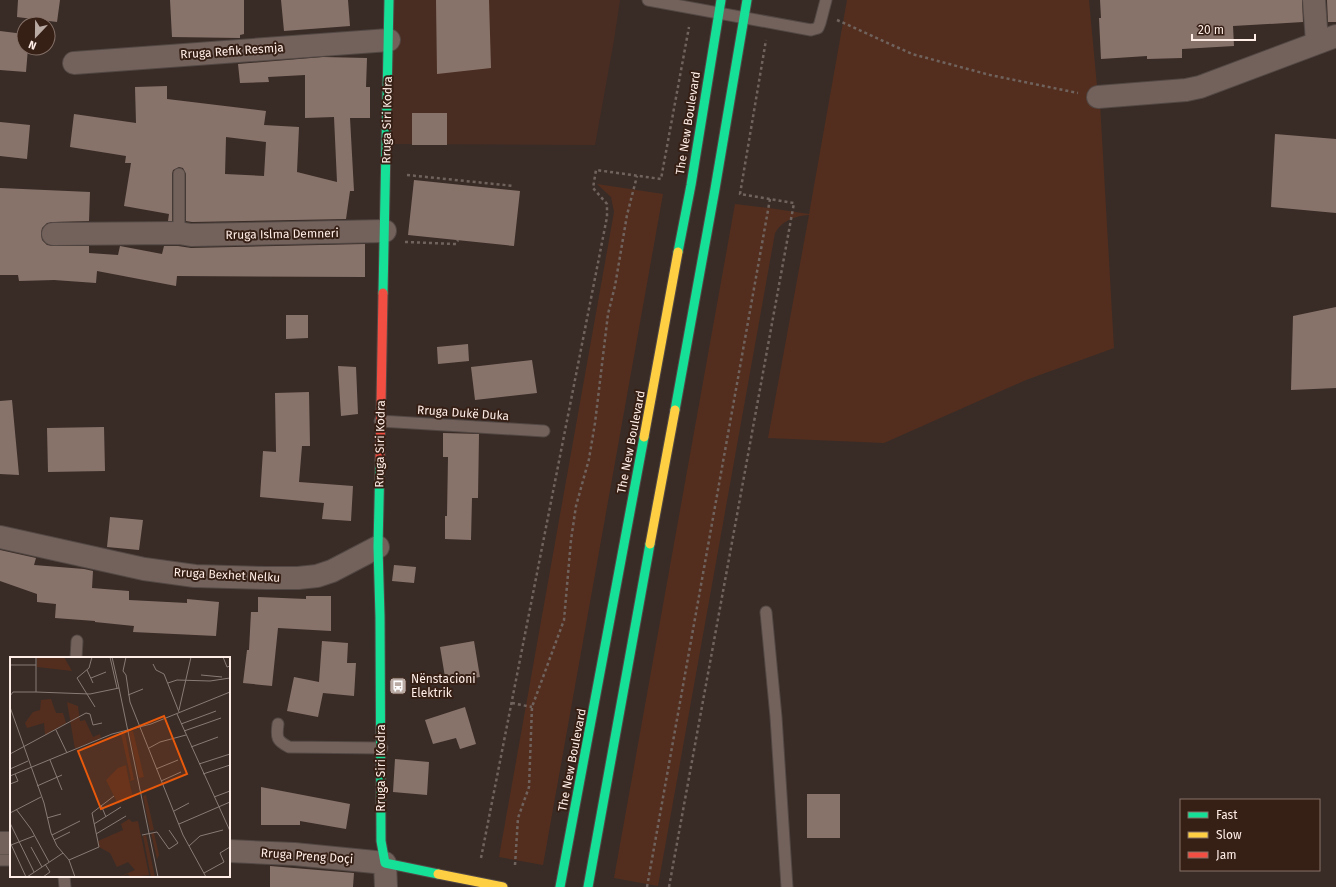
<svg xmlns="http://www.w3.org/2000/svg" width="1336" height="887" viewBox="0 0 1336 887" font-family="'Fira Sans',sans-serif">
<rect width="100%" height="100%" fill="#392c27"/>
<path fill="#4a2d22" d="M389 0H620L614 40 595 145 387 144Z"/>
<path fill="#532e1e" d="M847 0H1089L1098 97 1100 103 1114 348 1026 380 884 443 768 438 809 215C794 216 782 221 775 233L658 886 614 878 735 204 769 208 809 214Z
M597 184 663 194 543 865 499 857 614 212 611 197Z"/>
<path fill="#88736b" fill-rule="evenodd" d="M18 0H60L57 22 17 17Z
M170 0H244V34L240 35V38L172 37Z
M281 0H348L350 26 284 31Z
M436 0H489L491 68 437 74Z
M1100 0H1302L1303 22 1233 26 1234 46 1182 49V58L1147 59V56L1101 59 1099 18H1101Z
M1327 0H1336V22H1328Z
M0 31 24 34V48H28L26 72 0 70Z
M323 57 367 58 366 87H370V118H350L354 191H350L346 219 192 222 186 221V174L183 168 179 167 173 170 172 174V221H168L169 214 124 206 131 163H125L126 156 70 147 74 114 136 123 135 87 167 86V99L266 111 264 125 299 127 297 172 337 182 334 117 305 118V75L268 77 269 82 240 83 238 64ZM226 137 266 142 264 176 225 174Z
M412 113H447V145H412Z
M0 122 30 125 27 159 0 156Z
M1275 134 1336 139V213L1271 207Z
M414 180 520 191 514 246 408 235Z
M0 188 90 192 89 221 53 222 47 223 42 228 41 234 42 240 47 245 53 246H89V253L118 255 120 246 162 254 164 246H178L191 248 365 244V277L177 276 176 286 97 271 96 283 54 280 19 281 18 275H0Z
M1336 307V388L1291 390 1293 316Z
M286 315H308V338L286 339Z
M468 344 469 361 438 364 437 347Z
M532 360 537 393 475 400 471 367Z
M338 366 356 367 358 414 341 416Z
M309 392 310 446H302L299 482 353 486 351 521 322 519 324 503 260 497 263 451 276 452 275 393Z
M12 400 18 464 19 475 0 474V401Z
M104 427 105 471 48 472 47 428Z
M443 433 479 434 478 498H472L471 540 445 539V516H447L448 457H443Z
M110 517 143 520 139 550 107 547Z
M0 550 36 558 34 565 84 569 93 571 92 588 129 591V600L187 603V599L219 602 216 636 133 632 134 626 95 622V621L55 618 56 604 37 602V594L0 581Z
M394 565 416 567 414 583 392 581Z
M306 596H331V631L278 628 272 686 243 683 247 650H249L251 612H258V597L306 599Z
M322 641 348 643 347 663H356L354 696 323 693 318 717 287 711 294 677 319 682Z
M474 641 480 677 446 683 440 647Z
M465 707 476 744 460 749 456 738 433 744 425 720Z
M395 759 429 762 427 795 393 792Z
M261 787 350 804 346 829 300 821V825H261Z
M807 794H840V838H807Z
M270 866 354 873 353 887H270Z"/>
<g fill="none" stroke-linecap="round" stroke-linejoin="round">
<defs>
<path id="lane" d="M648 0 811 30 818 28 820 23 826 0
M179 233V174
M380 421 544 431
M766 612 776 717 787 887
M76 658 77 641
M278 724C276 738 277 741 289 747L382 748
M0 860H11
M64 876 65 887"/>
<path id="street" d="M1314 0 1317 42
M74 63 389 40
M1098 97 1186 90 1200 87 1336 36
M53 234 179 233 191 235 385 231
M0 537 144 569 195 576 267 578H298L317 576 332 571 378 547
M0 843H11
M229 851 294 854 385 863 386 887"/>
<path id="fast" d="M678 252 691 185 721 0
M383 293 389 0
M675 410 715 189 747 0
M380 460 378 547 380 617 381 841 385 863 438 874
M560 887 644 437
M588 887 650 544"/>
<path id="slow" d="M644 437 678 252
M650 544 675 410
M438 874 503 887"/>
<path id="jam" d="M380 460 383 293"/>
</defs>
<use href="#lane" stroke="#534844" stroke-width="13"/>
<use href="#street" stroke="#534844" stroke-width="24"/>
<use href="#fast" stroke="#534844" stroke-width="11"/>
<use href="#slow" stroke="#534844" stroke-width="11"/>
<use href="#jam" stroke="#534844" stroke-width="11"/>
<path stroke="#70635e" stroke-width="2.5" stroke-dasharray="3 3" stroke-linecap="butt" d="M837 20 912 54 990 75 1078 93
M407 175 514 186
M405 242 456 244 458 240
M512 703 532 707
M481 858 607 217V204L593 188 596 170 661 179 689 27
M515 865 518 818 529 787 532 707 564 620 571 540 576 506 589 459 595 423 608 314 615 286 627 215 637 176
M647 887 770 199
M669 887 794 203 740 194 766 40"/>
<use href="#lane" stroke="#73625c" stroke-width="11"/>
<use href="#street" stroke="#73625c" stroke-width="22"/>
<use href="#fast" stroke="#16e098" stroke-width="9"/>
<use href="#slow" stroke="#ffcf43" stroke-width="9"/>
<use href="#jam" stroke="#f24e42" stroke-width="9"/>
</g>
<defs>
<symbol id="bus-square" viewBox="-11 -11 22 22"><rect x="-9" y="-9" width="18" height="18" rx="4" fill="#baaaa4" stroke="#361f15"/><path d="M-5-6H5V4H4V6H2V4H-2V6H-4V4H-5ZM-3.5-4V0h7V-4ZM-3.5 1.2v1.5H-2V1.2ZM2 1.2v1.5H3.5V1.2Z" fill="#fff"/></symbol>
</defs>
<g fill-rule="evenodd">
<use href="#bus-square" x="388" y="676" width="20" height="20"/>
</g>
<g text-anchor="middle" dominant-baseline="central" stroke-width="4" stroke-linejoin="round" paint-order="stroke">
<g font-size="12" fill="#ffeee7" stroke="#361f15">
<text transform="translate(232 51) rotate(-4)">Rruga Refik Resmja</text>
<text transform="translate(387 120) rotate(-89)">Rruga Siri Kodra</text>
<text transform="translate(688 123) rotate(-81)">The New Boulevard</text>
<text transform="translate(282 234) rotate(-1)">Rruga Islma Demneri</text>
<text transform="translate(463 413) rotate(4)">Rruga Dukë Duka</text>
<text transform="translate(631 442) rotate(-79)">The New Boulevard</text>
<text transform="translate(380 444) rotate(-89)">Rruga Siri Kodra</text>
<text transform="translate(227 575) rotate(3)">Rruga Bexhet Nelku</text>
<text transform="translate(572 760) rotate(-79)">The New Boulevard</text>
<text transform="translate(381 768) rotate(-90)">Rruga Siri Kodra</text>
<text transform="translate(307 856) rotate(4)">Rruga Preng Doçi</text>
</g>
<g font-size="12" fill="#ffeee7" stroke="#361f15" text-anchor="start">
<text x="411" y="679">Nënstacioni<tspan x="411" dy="14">Elektrik</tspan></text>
</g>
</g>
<g transform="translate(10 657)">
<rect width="220" height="220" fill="#392c27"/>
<path d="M27 0H54L62 14 27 10ZM41 42 46 56H53L56 66 35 78 34 66 17 71 15 66 23 55 30 53 31 43ZM57 45 68 49 70 64 75 63 83 80 90 77 91 81 65 92ZM123 74 134 120 129 121 119 75ZM115 76 124 123 119 124 123 139 108 147 96 123 108 111 116 108 119 124 121 122 111 77ZM136 138 144 173 140 174 133 139ZM119 162 122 165 128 164 139 218 120 220 118 217 109 220 125 213 118 205 107 210 100 196 89 190 88 184 113 173 111 167ZM141 176H144L149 198 147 202 151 220ZM136 178 145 220H141L133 179Z" fill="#532e1e"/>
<path fill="none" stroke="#887a74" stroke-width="1" d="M26 0V35L80 37 109 31 148 220M82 0 79 11 67 21 85 50M100 0 107 31M102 0 109 31M116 0 113 14 116 18 120 45 173 178 196 220M198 0H213L217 10 220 9M143 7 146 13 154 17 169 55M0 8H26M77 13 83 26M191 18 212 20M81 21 96 15M158 26 167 23 200 24 220 21M118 38 133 32M0 39 3 35H26M0 50 34 146 41 176 47 189 59 203 65 220M169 53 181 0M167 57 220 174M171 67 206 54M46 73 57 96M174 74 211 61M181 90 208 80M139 91 150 85 176 78M0 97 76 56 80 57 83 68 92 66M40 103 52 133M189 107 220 97M0 112 18 104M146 112 168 103M193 117 220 108M0 119 102 77 141 67 220 35M151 124 171 115M0 127 8 124 5 117M27 129 52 118M204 140 220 134M91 148 96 160M6 152 21 172 39 205M164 154 179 146M0 156 31 140M37 161 51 157M0 166 24 215M84 167 111 150M169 167 220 145M86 177 116 159M42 178 70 164M132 178 147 175 159 192 168 186 159 173M44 183 60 175M0 185 16 220M1 188 24 179M179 189 190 179 213 173M21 190 32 210M59 203 89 190 82 156 104 139M194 216 214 205 210 196 220 190M17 220 53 196M33 220 40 215 35 207"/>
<path fill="#e8590c" fill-opacity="0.15" stroke="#e8590c" stroke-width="2" d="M154 59 177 117 91 152 68 94Z"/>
<rect width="220" height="220" fill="none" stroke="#ffeee7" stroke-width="2"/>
</g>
<rect x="1180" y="799" width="140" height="72" fill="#361f15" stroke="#867269"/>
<rect x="1188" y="812" width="20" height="6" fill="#16e098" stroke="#867269"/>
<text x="1216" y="819" font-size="12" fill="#ffeee7">Fast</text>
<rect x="1188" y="832" width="20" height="6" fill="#ffcf43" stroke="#867269"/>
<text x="1216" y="839" font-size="12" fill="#ffeee7">Slow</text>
<rect x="1188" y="852" width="20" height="6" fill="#f24e42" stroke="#867269"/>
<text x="1216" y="859" font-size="12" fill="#ffeee7">Jam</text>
<g transform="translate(36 36) rotate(202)"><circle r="19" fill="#361f15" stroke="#867269"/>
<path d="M0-3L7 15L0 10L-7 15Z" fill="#baaaa4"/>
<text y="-6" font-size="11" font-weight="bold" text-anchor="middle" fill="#ffeee7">N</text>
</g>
<path d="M1192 34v6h63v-6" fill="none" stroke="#ffeee7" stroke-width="2"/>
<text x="1198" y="34" font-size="12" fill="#ffeee7" stroke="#361f15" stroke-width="3" paint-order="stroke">20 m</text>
</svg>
